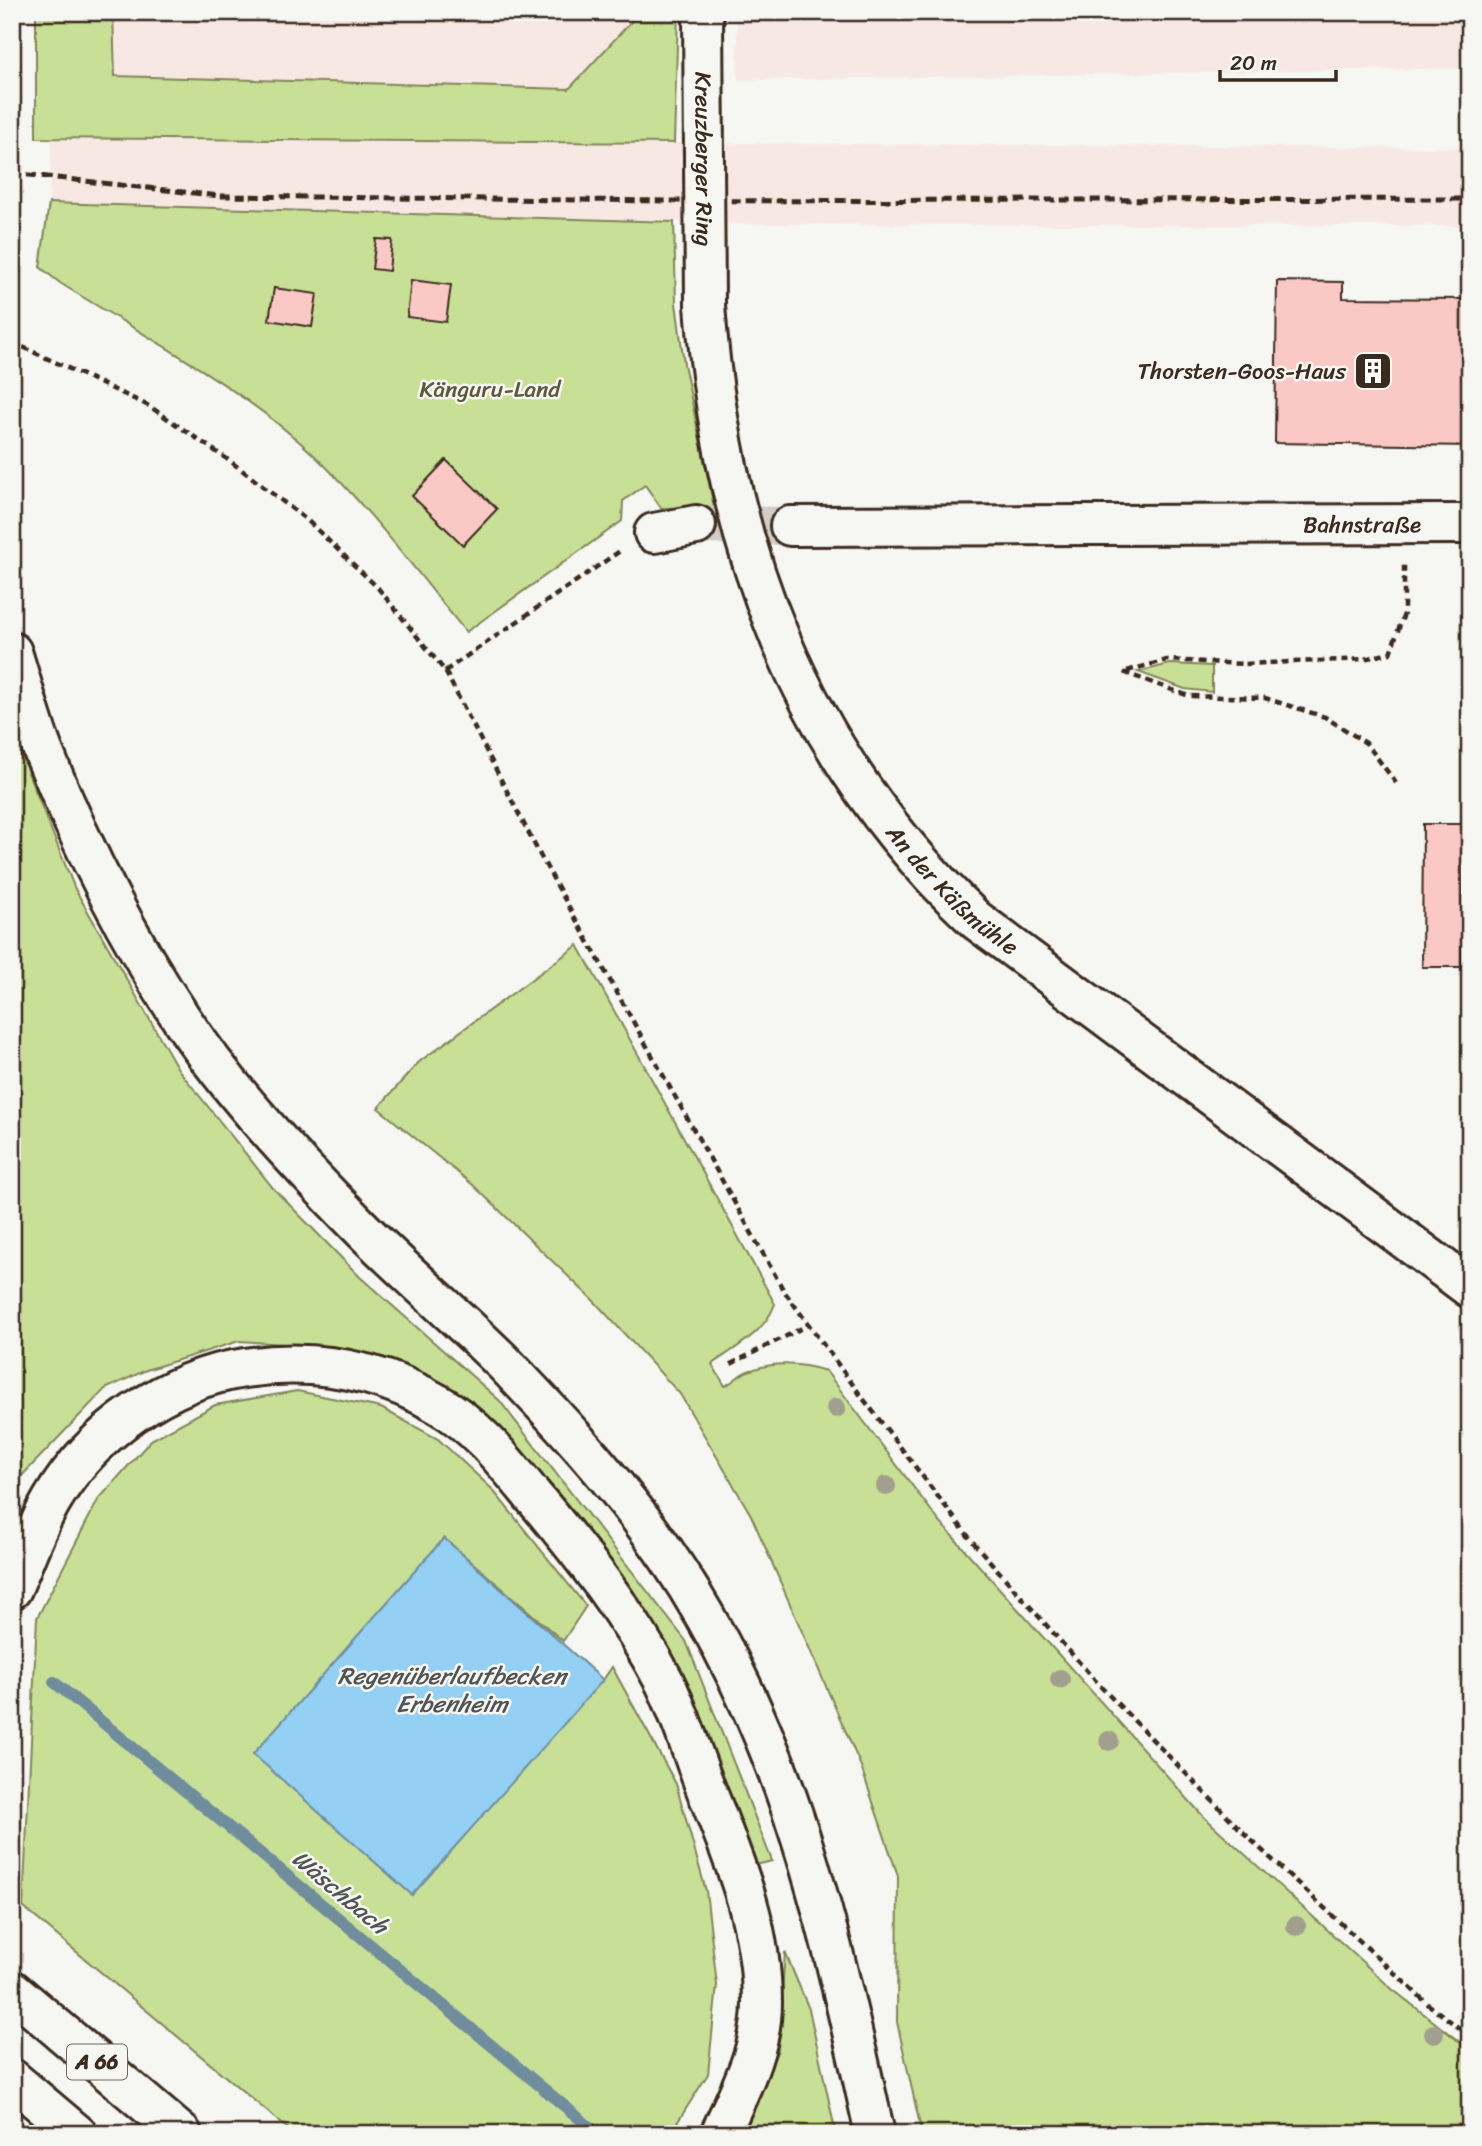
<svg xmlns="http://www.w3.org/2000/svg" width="1482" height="2146" viewBox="0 0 1482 2146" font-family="Sriracha,sans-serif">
<rect width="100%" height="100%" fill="#f6f6f2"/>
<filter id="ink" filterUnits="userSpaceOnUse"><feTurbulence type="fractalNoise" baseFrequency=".0143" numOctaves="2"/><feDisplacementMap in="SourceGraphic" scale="14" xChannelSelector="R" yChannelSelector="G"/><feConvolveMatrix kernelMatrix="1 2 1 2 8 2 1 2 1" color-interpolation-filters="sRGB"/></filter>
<g filter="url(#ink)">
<path fill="#f7e8e4" d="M113 12H640L570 89 115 76Z
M737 12H1470V68L738 80Z
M52 139 1470 148V226L743 224 49 203Z"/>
<path fill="#c8e096" stroke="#82855a" stroke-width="2" d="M36 12H113L115 76 569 89 640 12H678L674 143 36 138Z
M49 203 674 222 676 303 684 364 714 507 661 508 645 485 623 501 622 521 466 632C417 572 370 509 314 455 239 385 146 337 60 283L40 267Z
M1170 664 1212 666V692L1185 689 1138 672Z
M12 733 75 889 178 1069 273 1188 360 1277 499 1400 686 1641 772 1861 752 1866 659 1652 408 1370 333 1347 239 1341 146 1370 105 1389 15 1483Z
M578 945 775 1304C765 1332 736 1347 712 1364L725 1386C733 1382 740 1374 748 1371 774 1361 801 1363 826 1371L939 1521 1203 1816 1392 1989 1470 2050V2134H922L897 2022 898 1876 860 1764 751 1515 680 1394 595 1302 473 1185 378 1108 419 1062Z
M297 1391 381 1408 438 1439 492 1489 586 1606 563 1641 444 1538 603 1680 612 1667 676 1784 706 1891 717 1985 708 2074 670 2134H294L23 1907 37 1618 98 1500 151 1440 215 1405Z
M785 1952 809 2009 836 2134H736L778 2050Z"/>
<path fill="#94cff4" stroke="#708d9e" stroke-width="2" d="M444 1538 603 1680 412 1895 253 1754Z"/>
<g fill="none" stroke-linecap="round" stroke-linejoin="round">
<path stroke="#708d9e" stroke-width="12" d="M54 1682 598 2134"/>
</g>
<path fill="#fac9c5" stroke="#3b2a1e" stroke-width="2" d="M376 239 392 240 389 271 372 269Z
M411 280 451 285 446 322 407 317Z
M1277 281 1343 282V298L1467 299 1470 283V446L1275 443Z
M274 288 317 294 312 327 269 320Z
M446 460 497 509 463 545 412 496Z
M1467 571H1470V664H1466Z
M1423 824H1464L1462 967H1422Z"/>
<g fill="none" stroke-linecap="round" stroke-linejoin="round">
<path stroke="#d1cdc8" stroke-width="38" stroke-dasharray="38 19" stroke-linecap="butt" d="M696 525 790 526"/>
<defs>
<g id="minor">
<path id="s1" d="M705 305C722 543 799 754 976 920L1470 1288"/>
<path id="s2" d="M790 526 1470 524"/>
<path d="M654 533 696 525"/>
</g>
<path id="motorway" d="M12 652C23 686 31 721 44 753 81 845 126 935 181 1018 230 1092 296 1162 358 1225 405 1273 457 1316 505 1364 555 1416 607 1472 649 1530 784 1714 827 1916 875 2134
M12 1589C25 1560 36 1527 52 1500 92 1432 167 1379 245 1368 314 1358 378 1369 438 1404 476 1425 505 1462 532 1495 581 1553 629 1614 664 1681 680 1713 691 1750 704 1784 733 1858 762 1922 762 2003 762 2050 739 2092 720 2134
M12 1990 182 2134
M12 2079 77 2134"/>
</defs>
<use href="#minor" stroke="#3b2a1e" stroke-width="44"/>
<use href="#motorway" stroke="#3b2a1e" stroke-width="44"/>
<path stroke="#3b2a1e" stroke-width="4.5" stroke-dasharray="7 5" stroke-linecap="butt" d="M12 342 149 406 230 461 308 521 378 588 445 671 541 857 784 1291 862 1397 972 1541 1102 1688 1250 1839 1429 2005 1470 2036
M445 671 620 551
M1396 783 1366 743 1325 717 1265 698 1189 696 1123 672 1167 660 1243 664 1364 659 1390 653 1404 614V563
M731 1364 808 1325"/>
<use href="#minor" stroke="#f6f6f2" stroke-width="38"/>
<use href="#motorway" stroke="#f6f6f2" stroke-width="38"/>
<path stroke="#3b2a1e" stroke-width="5" stroke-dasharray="10 5" stroke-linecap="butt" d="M12 173 220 196 668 201 1470 199"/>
<defs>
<g id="minor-bridge">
<path id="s3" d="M703 12 705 305"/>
</g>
</defs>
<use href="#minor-bridge" stroke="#3b2a1e" stroke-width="44" stroke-linecap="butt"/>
<use href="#minor-bridge" stroke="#f6f6f2" stroke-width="38"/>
</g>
<g fill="#a29f8e">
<circle cx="836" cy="1408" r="10"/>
<circle cx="886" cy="1486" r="10"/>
<circle cx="1060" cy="1679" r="10"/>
<circle cx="1109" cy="1741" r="10"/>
<circle cx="1296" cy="1926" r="10"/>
<circle cx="1434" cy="2034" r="10"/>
</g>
</g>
<defs>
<symbol id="building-square" viewBox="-11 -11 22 22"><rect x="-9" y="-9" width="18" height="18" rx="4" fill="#3b2a1e" stroke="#f6f6f2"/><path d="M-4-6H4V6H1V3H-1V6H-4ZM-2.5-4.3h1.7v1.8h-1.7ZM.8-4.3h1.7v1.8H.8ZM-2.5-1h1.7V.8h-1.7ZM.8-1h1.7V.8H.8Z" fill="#fff"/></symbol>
</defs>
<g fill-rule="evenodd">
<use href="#building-square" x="1351" y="349" width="44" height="44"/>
</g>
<g text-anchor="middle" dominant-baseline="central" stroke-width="5" stroke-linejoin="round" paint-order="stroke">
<rect fill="#f6f6f2" stroke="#73675e" stroke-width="2" x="67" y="2044.5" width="60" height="35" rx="5"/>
<g font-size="21" font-weight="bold" fill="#3b2a1e">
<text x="97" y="2062">A 66</text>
</g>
<g font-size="23" fill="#3b2a1e" stroke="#f6f6f2">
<text stroke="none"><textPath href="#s3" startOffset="147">Kreuzberger Ring</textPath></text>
<text stroke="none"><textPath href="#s2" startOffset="572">Bahnstraße</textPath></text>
<text stroke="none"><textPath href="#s1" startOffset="651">An der Käßmühle</textPath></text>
</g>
<g font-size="23" fill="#3b2a1e" stroke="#f6f6f2" text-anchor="end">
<text x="1346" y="371">Thorsten-Goos-Haus</text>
</g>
<g font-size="23" fill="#5e583c" stroke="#f6f6f2">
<text x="490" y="389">Känguru-Land</text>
</g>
<g font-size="24" font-style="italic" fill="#515354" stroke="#f6f6f2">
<text x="452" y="1676">Regenüberlaufbecken<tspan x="452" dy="28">Erbenheim</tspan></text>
<text transform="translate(340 1892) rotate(40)">Wäschbach</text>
</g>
</g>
<rect width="1482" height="2146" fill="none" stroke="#f6f6f2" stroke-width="42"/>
<rect x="21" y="21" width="1440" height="2104" fill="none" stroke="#3b2a1e" stroke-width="2.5" filter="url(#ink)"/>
<path d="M1220 70v10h116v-10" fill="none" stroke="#3b2a1e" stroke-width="3.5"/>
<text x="1230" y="70" font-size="21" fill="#3b2a1e" stroke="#f6f6f2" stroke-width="5" paint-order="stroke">20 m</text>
</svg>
